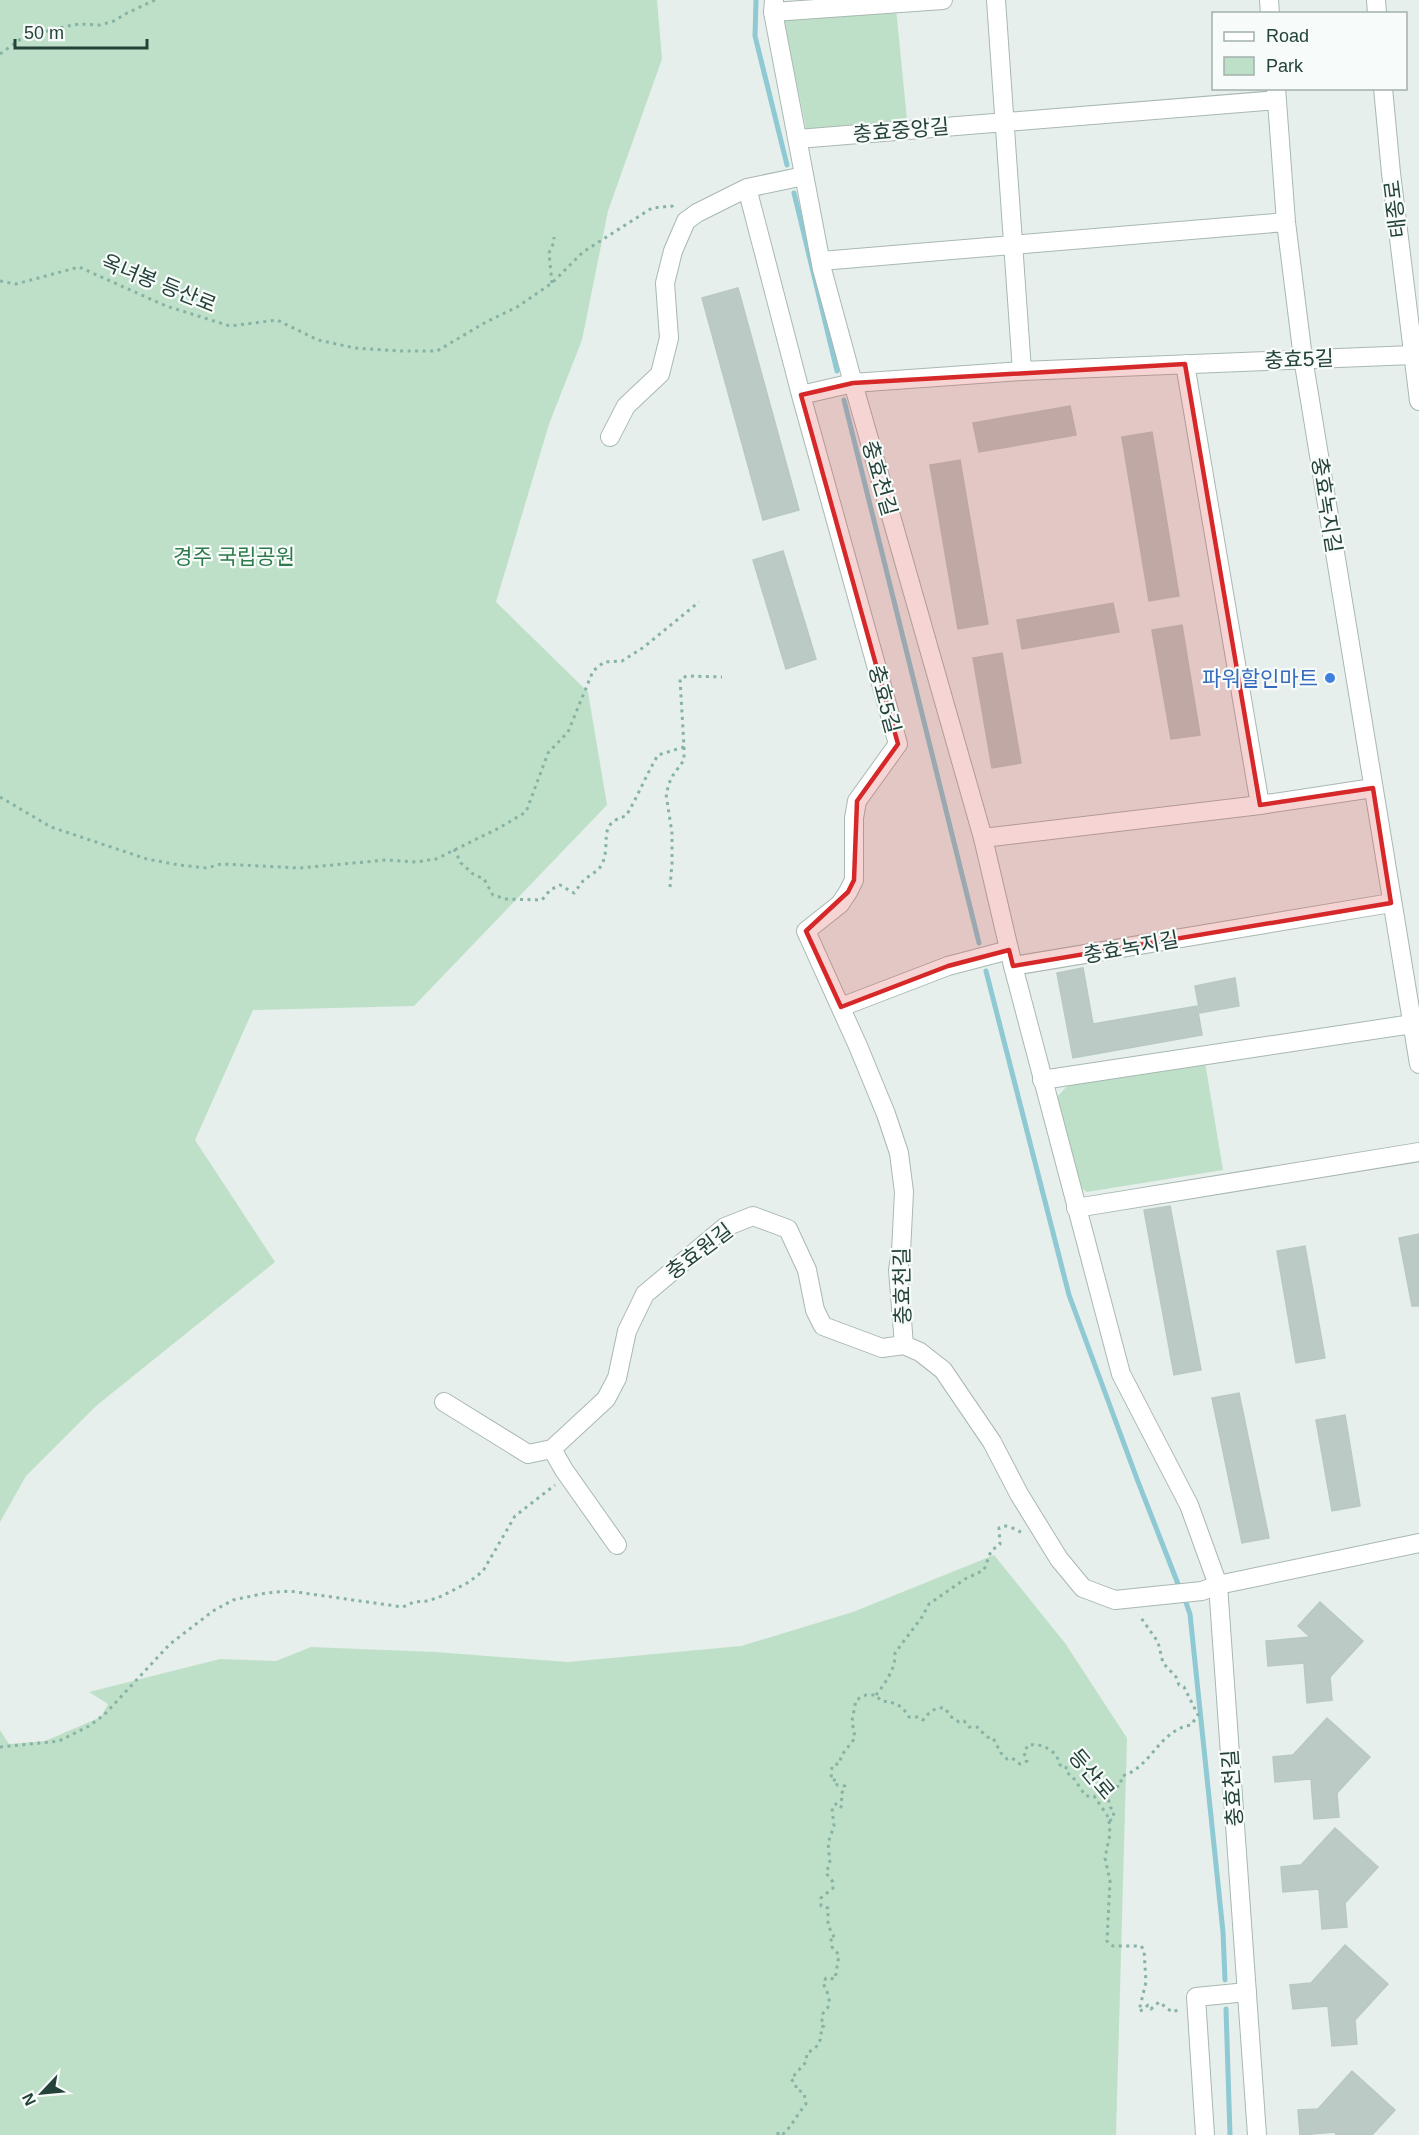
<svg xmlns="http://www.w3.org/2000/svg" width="1419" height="2135" viewBox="0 0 1419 2135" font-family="Helvetica,'Noto Sans KR',sans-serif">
<rect width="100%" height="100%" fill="#e6efeb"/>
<path fill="#bfe0c8" d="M0 0H657L662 59 608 211 582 340 549 424 496 602 588 692 607 805 414 1006 253 1010 195 1140 275 1262 96 1406 26 1476 0 1522Z
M896 8 907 120 806 129 783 16Z
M1205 1062 1223 1170 1087 1192 1075 1184 1055 1099 1070 1083Z
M994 1555 1065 1643 1127 1738 1116 2135H0V1730L9 1744 45 1741 101 1717 108 1704 89 1692 220 1659 276 1661 311 1647 435 1652 568 1662 741 1646 853 1612Z"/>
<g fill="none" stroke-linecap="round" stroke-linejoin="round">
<path stroke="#8ec9d4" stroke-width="5" d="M756 0 755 36 787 165
M794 193 837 371
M844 400 979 943
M986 971 1069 1295 1137 1479 1180 1589
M1184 1597 1190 1614 1223 1932 1225 1980
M1226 2009 1230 2135"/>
</g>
<path fill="#bbcac4" stroke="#b8c9c2" stroke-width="1.5" d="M738 288 799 510 763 520 702 298Z
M1070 406 1076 435 979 452 973 423Z
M1152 432 1179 596 1149 601 1122 437Z
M960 460 988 624 958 629 930 465Z
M783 551 816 659 786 669 753 560Z
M1113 603 1119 632 1022 649 1017 620Z
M1182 625 1200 735 1171 739 1152 630Z
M1002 653 1021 763 992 768 973 658Z
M1083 968 1093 1024 1197 1006 1202 1035 1073 1058 1057 973Z
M1235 978 1239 1006 1200 1013 1195 986Z
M1170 1206 1201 1370 1174 1375 1144 1210Z
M1419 1234V1306H1412L1399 1238Z
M1305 1246 1325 1358 1296 1363 1277 1251Z
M1239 1393 1269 1538 1242 1543 1212 1398Z
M1345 1415 1360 1506 1332 1511 1316 1420Z
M1320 1602 1363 1641 1330 1677 1332 1700 1307 1703 1304 1663 1268 1666 1266 1641 1310 1637 1298 1626Z
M1327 1718 1370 1757 1337 1793 1339 1817 1314 1819 1311 1779 1275 1782 1273 1757 1293 1755Z
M1335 1828 1378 1867 1345 1903 1347 1927 1322 1929 1319 1889 1283 1892 1281 1867 1301 1865Z
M1345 1945 1388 1984 1355 2020 1357 2044 1332 2046 1328 2006 1293 2009 1290 1985 1311 1983Z
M1352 2071 1395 2110 1372 2135H1336L1335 2132 1300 2135 1298 2110 1318 2109Z"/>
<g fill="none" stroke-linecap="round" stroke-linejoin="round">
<defs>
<path id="minor" d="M996 0 1022 371
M1269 0 1270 14
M773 12 943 0
M1276 88 1286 222 1303 358 1419 1064
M798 139 1277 100
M747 188 801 395 898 744 857 801 854 818V880L848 892 840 904 806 931 858 1046 886 1114 899 1153 904 1192 901 1252 898 1270 904 1345 920 1352 943 1370 992 1442 1019 1494 1059 1559 1083 1588 1115 1600 1202 1591 1218 1585 1419 1543
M821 261 1286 222
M1185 364 1260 805
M801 395 853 383 1022 371 1413 355
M610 437 626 406 660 374 669 338 665 283 673 251 686 221 697 213 747 188 804 176
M983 838 1260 805 1373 788
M1013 966 1391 903
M841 1007 948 966 1009 950
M1042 1080 1412 1024
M1076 1208 1419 1152
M444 1402 528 1454 552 1449
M617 1545 564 1470 552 1449 606 1399 617 1378 627 1331 645 1294 725 1227 753 1216 788 1229 807 1270 815 1310 823 1326 882 1348 904 1345
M1205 2135 1196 1997 1247 1992"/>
<path id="tertiary" d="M774 0 773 12 822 269 853 383 983 838 1013 966 1121 1374 1189 1505 1218 1585 1257 2135
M1376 0 1377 14
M1383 88 1391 173 1419 401"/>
</defs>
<use href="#minor" stroke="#a8b8b2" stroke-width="20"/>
<use href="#tertiary" stroke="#a8b8b2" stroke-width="20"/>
<path stroke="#86b3a5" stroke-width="3" stroke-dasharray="3 4.5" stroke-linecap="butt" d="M0 54 22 38 34 37 52 29 79 24 100 25 114 21 127 13 155 0
M0 281 16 284 79 267 166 306 230 326 277 320 318 340 355 348 400 351H437L486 322 517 307 552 283 583 252 652 208 672 206 674 209
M552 283 549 253 554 242V237
M0 797 51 827 147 859 179 865 207 868 221 864 300 868 386 860 416 862 436 859 499 828 526 812 548 753 568 732 593 671 604 662 622 661 644 647 699 602
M454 849 461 863 473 874 484 879 493 895 506 899 542 900 550 890 560 885 574 893C577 889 580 885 583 881 588 876 597 872 601 866 613 844 595 824 626 816 638 796 646 775 658 755L684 747 680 679 687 676 722 677
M670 887 672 864V833L666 794 671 778 684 760V747
M876 1695C885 1683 896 1669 895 1653L922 1617 929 1604 965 1579 984 1570 991 1551 1000 1544 999 1528C1006 1523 1014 1529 1021 1532
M0 1747 59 1741 89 1726 104 1715 170 1644 213 1611 233 1600 266 1593 289 1591 403 1607 414 1602 428 1601 442 1596 469 1582 483 1571 515 1516 555 1485
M1109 1821 1110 1834 1105 1858 1110 1881 1107 1941 1109 1944 1113 1946H1141L1144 1950 1146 1982 1139 2011 1143 2010 1148 2005 1151 2009 1159 2002 1172 2012 1181 2009
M778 2135V2132L783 2134C793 2125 797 2114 806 2104L804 2093 796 2089V2084L791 2079 806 2062 807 2053C819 2047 822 2041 821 2027L824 2026C817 2010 828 2014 829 2003 830 1996 825 1988 823 1983L826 1978 835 1979 839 1955 832 1947 831 1940 835 1939 828 1925V1908L821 1906V1898L833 1888V1882L826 1873 830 1863 828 1843 834 1826 832 1808 837 1803 841 1807 842 1802 841 1795 845 1786 837 1785V1780H831L832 1766 840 1763 841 1756 855 1738 852 1721 856 1700 866 1695H876L881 1701C895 1702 902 1705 909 1717H918L923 1720C929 1712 935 1707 945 1708L950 1716 959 1722 964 1721 969 1727H977L987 1737 993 1738 1001 1753 1007 1759 1012 1758 1020 1764 1027 1761 1024 1753 1028 1745C1042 1743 1057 1750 1060 1765L1066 1766V1772C1076 1778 1079 1788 1086 1796H1094L1107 1815 1109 1821 1113 1819 1114 1811 1110 1807 1107 1792 1109 1788 1120 1786 1122 1776C1151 1768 1159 1730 1191 1725L1198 1715 1184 1687 1179 1685 1176 1677 1163 1663 1158 1642 1139 1615"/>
<use href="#minor" stroke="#fff" stroke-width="18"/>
<use href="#tertiary" stroke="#fff" stroke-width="18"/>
</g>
<path fill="#d62828" fill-opacity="0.2" stroke="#d62828" stroke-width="4.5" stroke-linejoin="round" d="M1185 364 1260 805 1373 788 1391 903 1013 966 1009 950 948 966 841 1007 806 931 848 892 854 880 857 801 898 744 801 395 853 383Z"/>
<circle fill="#3f7fe0" stroke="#f7fbf9" stroke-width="2" cx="1330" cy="678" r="6"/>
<g text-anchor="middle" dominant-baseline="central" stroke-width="4.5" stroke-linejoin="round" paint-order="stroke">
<g font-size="21" fill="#24423a" stroke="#f7fbf9">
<text transform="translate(901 130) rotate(-5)">충효중앙길</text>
<text transform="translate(1395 209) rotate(-97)">태종로</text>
<text transform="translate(159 283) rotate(22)">옥녀봉 등산로</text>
<text transform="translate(1299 359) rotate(-2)">충효5길</text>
<text transform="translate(880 478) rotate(74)">충효천길</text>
<text transform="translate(1327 505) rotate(81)">충효녹지길</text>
<text transform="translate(885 699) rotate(75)">충효5길</text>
<text transform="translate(1131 947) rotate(-10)">충효녹지길</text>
<text transform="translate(699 1251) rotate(-37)">충효원길</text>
<text transform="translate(902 1286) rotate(-91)">충효천길</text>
<text transform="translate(1092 1774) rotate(50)">등산로</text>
<text transform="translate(1232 1788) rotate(-94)">충효천길</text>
</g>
<g font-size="21" fill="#2d7a4b" stroke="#f7fbf9">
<text x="234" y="556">경주 국립공원</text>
</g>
<g font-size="21" fill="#366cbe" stroke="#f7fbf9" text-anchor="end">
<text x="1318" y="678">파워할인마트</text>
</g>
</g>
<rect x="1212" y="12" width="195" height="78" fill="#f7fbf9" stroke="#a3b1ad" stroke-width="1.5"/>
<rect x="1224" y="32" width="30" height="9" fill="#ffffff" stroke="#a3b1ad" stroke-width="1.5"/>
<text x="1266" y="42" font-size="18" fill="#24423a">Road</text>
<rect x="1224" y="57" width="30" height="18" fill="#bfe0c8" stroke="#a3b1ad" stroke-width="1.5"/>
<text x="1266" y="72" font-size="18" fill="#24423a">Park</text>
<g transform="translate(42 2093) rotate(244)" stroke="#f7fbf9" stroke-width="4.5" paint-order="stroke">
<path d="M0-4.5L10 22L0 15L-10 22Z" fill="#24423a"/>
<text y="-9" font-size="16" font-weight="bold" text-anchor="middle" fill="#24423a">N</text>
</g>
<path d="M15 39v9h132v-9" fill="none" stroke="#24423a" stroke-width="3"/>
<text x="24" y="39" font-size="18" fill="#24423a" stroke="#f7fbf9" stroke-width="4.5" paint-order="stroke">50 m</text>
</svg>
